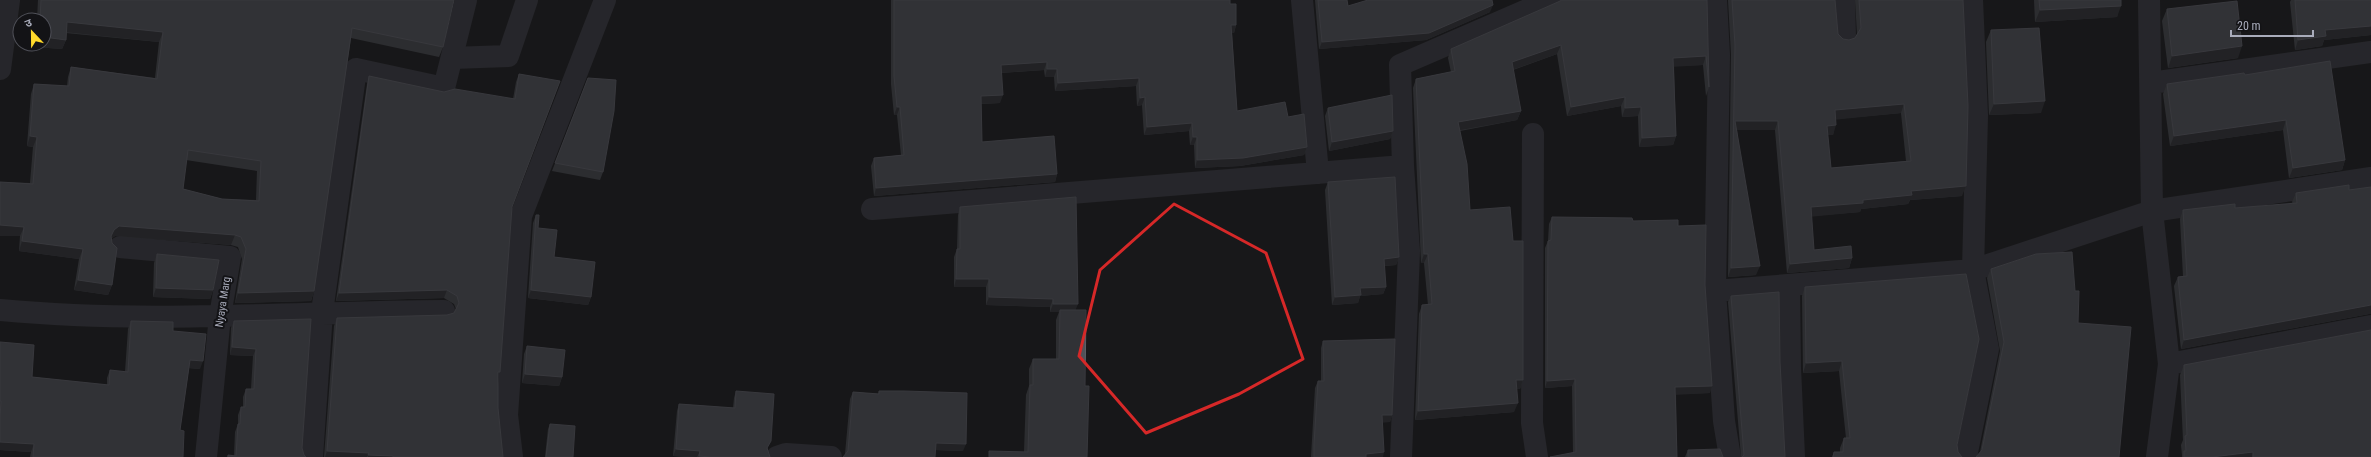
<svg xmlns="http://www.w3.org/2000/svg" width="2371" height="457" viewBox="0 0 2371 457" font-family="'Roboto Condensed','Noto Sans Devanagari',sans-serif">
<rect width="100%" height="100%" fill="#18181a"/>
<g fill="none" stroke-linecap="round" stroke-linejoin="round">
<path stroke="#393940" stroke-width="22" d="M1302 0 1318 173
M1844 0 1845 37
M2149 0 2152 211 2169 364 2157 457
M452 58 508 56 527 0
M0 69 9 0
M2151 83 2371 52
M1533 134 1532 423 1537 457
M872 209 1403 166
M120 247 230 257 220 316 206 457
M1789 287 1790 368 1794 457
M1715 291 1719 55 1716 0
M0 310C147 324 296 312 444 311
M2169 364 2371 326
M312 457 322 312 356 69 444 88 466 0
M512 457 507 415 521 216 605 0
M777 457 786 454 831 457
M1401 457 1409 251 1403 166 1400 65 1550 0
M1730 457 1724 421 1715 291 1973 270 1977 115 1972 0
M1966 457 1988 349 1973 270 2152 211 2371 178"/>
</g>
<path fill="#46484d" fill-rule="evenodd" d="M38 0H454L443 47 439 57 351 38 314 291 311 301 235 303 242 259 238 247 231 245 115 236 112 238V285L108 295 74 290 79 259 19 251 20 236H0V182L30 183 33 147 27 146 31 94 34 84 67 86 68 77 71 67 155 78 159 42 66 33V40L62 49 35 47V44H44V20H37ZM186 160 257 171 256 200 222 199 183 189Z
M891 0H1230V4L1236 25 1234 33H1232L1237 111 1288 117 1307 147 1304 155 1240 166 1195 168 1194 145H1190L1189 131 1144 135 1142 105 1137 106 1136 86 1055 91 1054 77H1045L1044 70 1001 73 1000 103 981 104 982 142 1057 174 1055 182 874 196 871 166 874 158 901 155 897 115H894L891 84Z
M1315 0H1347L1348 6 1490 12 1426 40 1319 49Z
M1707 0 1709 87 1706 96 1703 65 1674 66 1676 136 1673 145 1639 147 1638 116 1622 117 1621 106 1567 116 1557 54 1513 70 1521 111 1517 120 1460 131 1470 210 1523 380 1520 389H1517L1514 412 1415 420 1419 314 1422 305H1428L1424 263H1421L1413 88 1416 79 1451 72 1448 58 1451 49Z
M1728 0H1835L1838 34 1843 39 1849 40 1855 38 1857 34 1855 0H1963L1962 196 1910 200 1908 204 1861 209 1860 212 1811 216 1814 250 1852 258 1849 268 1787 273 1775 130H1737L1756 275 1728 277 1731 54ZM1901 113 1906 161 1831 168 1827 135H1833L1836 119Z
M2034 0H2121L2117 17 2035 22Z
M2291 0H2371V35L2324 40 2322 46 2295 50 2290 2Z
M2167 9 2238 58 2168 68 2162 21Z
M1991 30 2041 113 1989 115 1986 42Z
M519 74 511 207 498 378V408L503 457H324L334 326 337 318 447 315 454 313 456 309 454 304 444 298 336 301 367 84 369 76 444 92 513 99 516 82Z
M2245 75 2345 160 2342 170 2289 178 2283 130 2170 146 2163 94 2167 84Z
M588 78 603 172 600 180 552 171Z
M1328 108 1393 131 1390 139 1329 151 1325 116Z
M1328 182 1399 257 1396 265 1384 266 1386 287 1383 294 1360 296 1358 303 1332 305 1325 190Z
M2296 193 2369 314 2181 349 2174 286 2178 277 2183 276 2180 219 2183 210 2235 208 2293 204 2292 202Z
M960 207 1076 310 1085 386 1087 457 1024 452 1026 395 1029 386V369L1033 359H1056V320L1059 312H1050V307L986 305V287H954V257L957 249 958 215Z
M536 215 538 228 554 257 591 297 588 305 528 298 533 223Z
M1552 217 1633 221 1678 226 1705 285 1710 393 1676 394 1677 457 1573 452 1572 386 1545 388V248L1548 241 1549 224Z
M157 254 213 290 210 299 153 297 154 263Z
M1991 269 2078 323 1980 452 2000 351 1987 278Z
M1805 287 1957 445 1958 452 1962 457H1832L1834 452H1840V448L1844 438H1846L1839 371 1803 373 1802 296Z
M1731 296 1780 362 1785 457H1741L1728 302Z
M311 319 302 448 304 455 306 457H227L228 455 234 456 235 432 238 424V415L241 407H243V397L246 389H251L253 356 230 355 231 328 234 321Z
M131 321 173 331 200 369 189 368 180 430 183 457H30L31 452 0 450V342L32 377 107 385V378L110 370 125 372 128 329Z
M1323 341 1392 415 1390 422H1382L1383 457H1311L1315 388 1318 381H1321V348Z
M527 346 562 377 559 386 522 383 524 354Z
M2184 365 2371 457H2182V455L2181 445 2183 440 2180 375Z
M736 391 768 449 770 457H688L673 456 677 411 679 404 733 408 734 398Z
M879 391 963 451 936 450 845 454 850 399 853 392 878 394Z
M550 424 573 457H545L548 429Z
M1688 450 1723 457H1685Z"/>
<path fill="#2f3034" d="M1493 5 1490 12 1426 40 1319 49 1322 42Z
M2121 6 2117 17 2035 22 2040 10Z
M67 22 163 32 159 42 64 32Z
M1231 25H1236L1234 33H1229Z
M2371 26V35L2324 40 2322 46 2295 50 2298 40 2325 30Z
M44 37 66 40 62 49 35 47 36 44H44Z
M1561 45 1557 54 1509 71 1512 62Z
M2242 46 2238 58 2168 68 2172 56Z
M1706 56 1703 65 1670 67 1673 58Z
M1047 62 1044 70 998 73 1001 65Z
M1047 69H1057L1054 77H1045Z
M1139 78 1136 86 1055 91 1058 83Z
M1003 95 1000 103 978 104 981 96Z
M1145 97 1142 105 1137 106 1140 98Z
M1625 97 1621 106 1567 116 1571 107Z
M2045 101 2041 113 1989 115 1994 104Z
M1904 104 1901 113 1832 120 1835 110Z
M897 107H900L897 115H894Z
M1641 107 1638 116 1622 117 1625 108Z
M1521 111 1517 120 1455 131 1458 122Z
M2286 120 2283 130 2170 146 2174 136Z
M1735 121H1778L1775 130H1733Z
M1192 123 1189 131 1144 135 1147 127Z
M1836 125 1833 135H1823L1827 126Z
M1393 131 1390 139 1329 151 1332 142Z
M30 136 37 137 33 147 27 146Z
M1676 136 1673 145 1639 147 1642 138Z
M1193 137H1197L1194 145H1190Z
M1307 147 1304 155 1240 166 1195 168 1197 160Z
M2345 160 2342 170 2289 178 2293 168Z
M1057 174 1055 182 874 196 876 188Z
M1966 186 1962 196 1910 200 1908 204 1861 209 1860 212 1808 217 1811 207 1863 200 1911 191Z
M0 225 24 227 20 236H0Z
M119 226 235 235 231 245 115 236 110 240 114 230Z
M22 241 83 249 79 259 19 251Z
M1424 254H1428L1424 263H1421Z
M1399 257 1396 265 1381 266 1384 259Z
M1852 258 1849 268 1787 273 1790 264Z
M1760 266 1756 275 1728 277 1731 268Z
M956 279H989L986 287H954Z
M78 280 112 285 108 295 74 290Z
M1386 287 1383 294 1360 296 1358 303 1332 305 1335 297 1360 288Z
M156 288 213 290 210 299 153 297Z
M447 290 444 298 336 301 339 293Z
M531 290 591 297 588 305 528 298Z
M314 291 311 301 235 303 238 293Z
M989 297 1053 299 1050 307 986 305Z
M1053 304H1078L1075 311 1060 310 1059 312H1050Z
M2371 305V314H2369L2181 349 2184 340Z
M232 347 256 349 253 356 230 355Z
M190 360 203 361 200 369 187 368Z
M1842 361 1839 371 1803 373 1806 363Z
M525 374 562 377 559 386 522 383Z
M1575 379 1572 386 1545 388 1547 381Z
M1516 380H1523L1520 389H1513Z
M1712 386 1710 393 1673 395 1675 387Z
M1518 403 1514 412 1415 420 1418 411Z
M1382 415H1392L1390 422 1379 423Z
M0 442 34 444 31 452 0 450Z
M936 443 966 444 963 451 934 450Z
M676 449 700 451 697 457 673 456Z
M327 451 369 453 367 457H325Z
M1384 452 1383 457H1365L1366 454Z
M2253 452 2252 457H2212Z
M368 455 393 456V457H368Z"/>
<path fill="#515259" stroke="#5f6068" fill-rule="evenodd" d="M41 0H454L443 47 352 28 314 291 238 293 246 249 241 237 235 235 119 226 114 230 111 236 112 243 117 248 112 285 78 280 83 249 22 241 24 227 0 225V182L33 184 37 137 30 136 34 84 69 86 71 67 157 79 163 32 67 22 66 40 44 37V20H40ZM188 150 261 161 259 201 222 199 183 189Z
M894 0H1230V4H1236V25H1231L1237 111 1285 102 1288 117 1304 114 1307 147 1243 158 1197 160V137H1193L1192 123 1147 127 1145 97 1140 98 1139 78 1058 83 1057 69H1047V62L1001 65 1003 95 981 96 982 142 1054 136 1057 174 876 188 874 158 904 155 900 107H897L894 76Z
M1318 0H1347L1348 6 1368 0H1492L1493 5 1429 33 1322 42Z
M1562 0H1707L1709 87 1706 56 1673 58 1676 136 1642 138 1641 107 1625 108V97L1571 107 1561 45 1512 62 1521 111 1458 122 1467 164 1470 210 1510 207 1513 241H1523V380H1516L1518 403 1418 411 1422 305 1432 304 1428 254H1424L1416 79 1455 71 1451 49 1558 2Z
M1732 0H1835L1838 34 1843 39 1849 40 1855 38 1861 28 1859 0H1963L1968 106 1966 186 1911 191 1912 195 1863 200V203L1811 207 1814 250 1851 246 1852 258 1790 264 1778 121H1735L1760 266 1731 268 1735 45ZM1904 104 1911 161 1831 168 1827 126 1836 125 1835 110Z
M2039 0H2121V6L2040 10Z
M2295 0H2371V26L2325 30 2326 36 2298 40Z
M2237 1 2242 46 2172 56 2167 9Z
M2039 28 2045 101 1994 104 1991 30Z
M2330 61 2345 160 2293 168 2286 120 2174 136 2167 84 2244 73 2245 75Z
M519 74 560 81 512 207 500 372H498V408L503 457H393V456L368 455 369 453 327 451 337 318 447 315 454 313 459 303 457 296 447 290 339 293 369 76 444 92 455 89 515 99Z
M588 78 616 80 614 111 603 172 555 163Z
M1392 95 1393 131 1332 142 1328 108Z
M1395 177 1399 257 1384 259 1386 287 1360 288 1361 295 1335 297 1328 182Z
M2349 185V190L2371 187V305L2184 340 2178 277 2187 276 2183 210 2235 204V208L2297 203 2296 193Z
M1076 197 1078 304H1053V299L989 297V279H956L957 249H960V207Z
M536 215H539L538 228 557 230 554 257 595 262 591 297 531 290Z
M1552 217 1632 218 1633 221 1678 220V226L1706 225 1705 285 1712 386 1675 387 1677 457H1550L1576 452 1575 379 1547 381 1548 241 1551 240Z
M2072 252 2075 291H2079L2078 323 2131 327 2119 457H1976L1982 450 2004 342 1991 269 2036 254Z
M157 254 219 260 213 290 156 288Z
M1966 274 1979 339 1957 445 1958 452 1962 457H1833L1834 452H1843L1844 438H1850L1842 361 1806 363 1805 287Z
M1779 292 1780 362 1785 457H1742L1744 455 1731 296Z
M1060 310H1086L1085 386H1089L1087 457H989V451L1028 452 1030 385H1033V359H1059Z
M311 319 302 448 304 455 306 457H228V455L236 456 238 424H240L241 407H245L246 389H254L256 349 232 347 234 321Z
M131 321 173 322V331L206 334 203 361 190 360 180 430 184 431 183 457H33L34 444 0 442V418L1 401H0V342L34 345 32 377 109 385 110 370 128 372Z
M2371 330V457H2253V452L2212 457H2184V451H2186L2185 436 2187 435 2184 365Z
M1395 339 1392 415H1382L1384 452 1366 454V457H1314V444L1318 381H1324L1323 341Z
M527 346 565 350 562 377 525 374Z
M736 391 774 394 771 441 767 448 770 457H711L699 456 700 451 676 449 679 404 735 408Z
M879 391H904L967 393 966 444 936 443 935 457H843L848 451 853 392 879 394Z
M550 424 575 426 573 457H546Z
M1720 449 1723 457H1688V450Z"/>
<path d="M0 0H2371V457H0ZM1174 204 1266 253 1303 359 1239 394 1146 433 1079 356 1100 270Z" fill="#18181a" fill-opacity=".55" fill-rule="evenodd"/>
<path fill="none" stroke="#d62828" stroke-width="3" stroke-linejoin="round" d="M1174 204 1266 253 1303 359 1239 394 1146 433 1079 356 1100 270Z"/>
<g text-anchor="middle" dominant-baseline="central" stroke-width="4" stroke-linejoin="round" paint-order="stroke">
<g font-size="11" fill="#a9acbb" stroke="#131316">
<text transform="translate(223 302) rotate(-81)">Nyaya Marg</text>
</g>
</g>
<g transform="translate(32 32) rotate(338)"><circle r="19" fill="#131316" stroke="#4f5058"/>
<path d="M0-3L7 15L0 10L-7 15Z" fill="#ffd92b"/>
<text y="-6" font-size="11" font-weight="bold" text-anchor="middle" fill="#a9acbb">उ</text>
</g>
<path d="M2231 30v6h82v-6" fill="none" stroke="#a9acbb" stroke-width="2"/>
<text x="2237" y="30" font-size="12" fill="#a9acbb" stroke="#131316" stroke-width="3" paint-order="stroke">20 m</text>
</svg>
